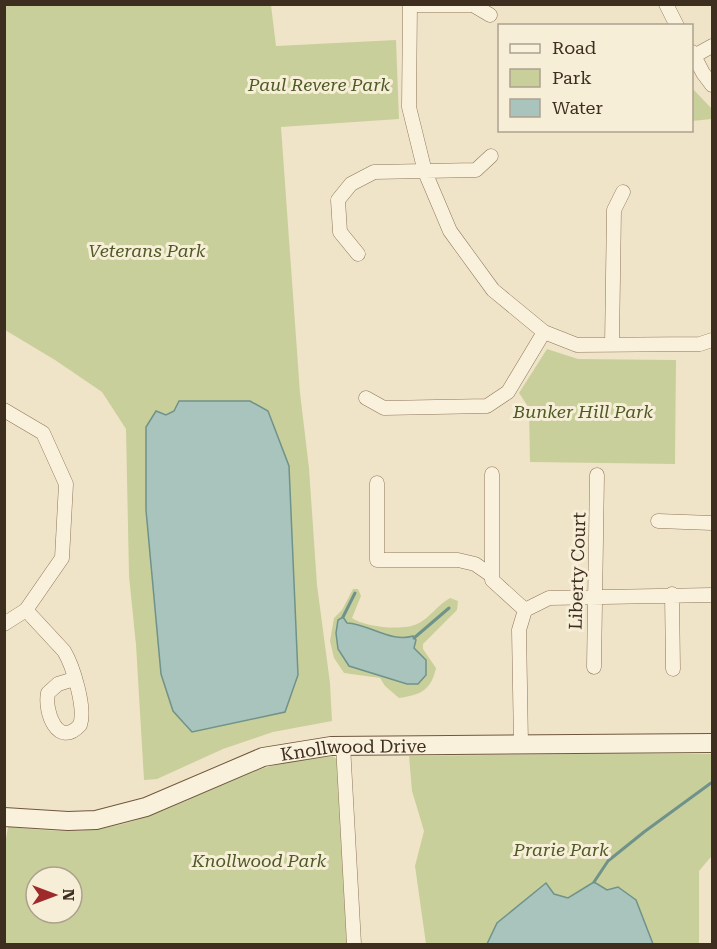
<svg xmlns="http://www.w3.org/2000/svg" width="717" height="949" viewBox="0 0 717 949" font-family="'Roboto Serif',serif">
<rect width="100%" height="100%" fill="#f0e4c8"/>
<path fill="#c9cf9b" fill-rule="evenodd" d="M4 5H271L276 46 396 40 399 119 281 127 300 393 309 468 317 585 330 683 332 721 273 732 223 749 157 779 144 780 136 645 129 576 126 429 102 392 55 360 5 330Z
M692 88 712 109V119L692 121Z
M547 349 578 359 676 360 675 464 530 462 529 408 519 393Z
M353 589H358L361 596 352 618C364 627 403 631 417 624 430 618 437 605 450 598L458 601 457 610 423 644V649L436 668C431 691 420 695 399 698L385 686 380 678 344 673 334 658 330 641 334 618 342 610Z
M577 754H712V857L710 858 699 871V944H426L415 866 424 831 412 791 409 756Z
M332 756 337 759 349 944H5L4 850 8 827C41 830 75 834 109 827 161 817 206 789 255 771 280 762 306 759 332 756ZM36 877H72V913H36Z"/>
<path fill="#a9c4bc" stroke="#6f938a" stroke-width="1.5" d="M179 401H250L268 411 289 466 298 675 285 712 192 732 173 711 161 674 146 510V427L156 411 166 415 174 411Z
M343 617 347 623C369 624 391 643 413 636L416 640 414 648 426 660V675L418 684H407L349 666 338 649 336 633 338 620Z
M594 882 607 890 618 887 636 900 653 944H487L497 923 546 883 554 894 568 898Z"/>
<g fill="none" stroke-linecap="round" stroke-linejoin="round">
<path stroke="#6f938a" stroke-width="3" d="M343 617 355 593
M414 638 449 608
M594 882 608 861 644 832 711 783"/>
<defs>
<path id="street" d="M410 4 409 107 425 172 450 231 493 290 544 332 577 345 700 344 712 340
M666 4 677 26
M410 5H473L490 15
M692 52 703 73 712 85
M694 56 712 46
M358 254 340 232 338 200 351 184 374 172 476 170 491 156
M612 344 614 210 623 192
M366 398 384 408 487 406 508 392 544 332
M4 410 43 433 66 484 62 558 26 610 4 624
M492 474V580L525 610
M377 483V560H458L475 564 491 575
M658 521 712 523
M672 594 673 669
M26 610 64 651C73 666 86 708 80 725 58 749 44 712 48 693L58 684 74 679
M594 667 597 475
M521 744 519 630 525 610 549 598 712 595
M343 745 354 944"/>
<g id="secondary">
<path id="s1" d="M4 817 68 821 96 820 146 807 263 757 331 746 712 743"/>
</g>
</defs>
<use href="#street" stroke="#8d765c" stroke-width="15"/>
<use href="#secondary" stroke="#6f573f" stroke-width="20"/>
<use href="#street" stroke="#faf1dc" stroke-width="14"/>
<use href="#secondary" stroke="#faf1dc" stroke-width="18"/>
</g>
<g text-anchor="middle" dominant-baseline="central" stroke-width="6" stroke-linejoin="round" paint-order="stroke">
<g font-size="18" font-style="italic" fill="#4d5a26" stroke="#f7eed8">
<text x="319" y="84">Paul Revere Park</text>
<text x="147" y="250">Veterans Park</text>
<text x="583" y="411">Bunker Hill Park</text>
<text x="561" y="849">Prarie Park</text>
<text x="259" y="860">Knollwood Park</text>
</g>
<g font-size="18" fill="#3d2e20" stroke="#f7eed8">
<text transform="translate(577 571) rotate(-88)">Liberty Court</text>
<text stroke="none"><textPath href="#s1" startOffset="362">Knollwood Drive</textPath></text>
</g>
</g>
<rect width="717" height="949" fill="none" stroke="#3d2e20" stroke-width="12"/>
<rect x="498" y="24" width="195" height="108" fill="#f7eed8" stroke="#ada18e" stroke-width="1.5"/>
<rect x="510" y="44" width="30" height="9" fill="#faf1dc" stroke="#ada18e" stroke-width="1.5"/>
<text x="552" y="54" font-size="18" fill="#3d2e20">Road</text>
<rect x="510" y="69" width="30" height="18" fill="#c9cf9b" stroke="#ada18e" stroke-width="1.5"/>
<text x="552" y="84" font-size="18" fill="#3d2e20">Park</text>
<rect x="510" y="99" width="30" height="18" fill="#a9c4bc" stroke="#ada18e" stroke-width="1.5"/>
<text x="552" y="114" font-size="18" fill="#3d2e20">Water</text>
<g transform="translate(54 895) rotate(90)"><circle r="28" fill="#f7eed8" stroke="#ada18e" stroke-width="1.5"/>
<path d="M0-4.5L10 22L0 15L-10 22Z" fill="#9e2a2b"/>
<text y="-9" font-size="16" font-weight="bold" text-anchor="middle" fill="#3d2e20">N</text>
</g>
</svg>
